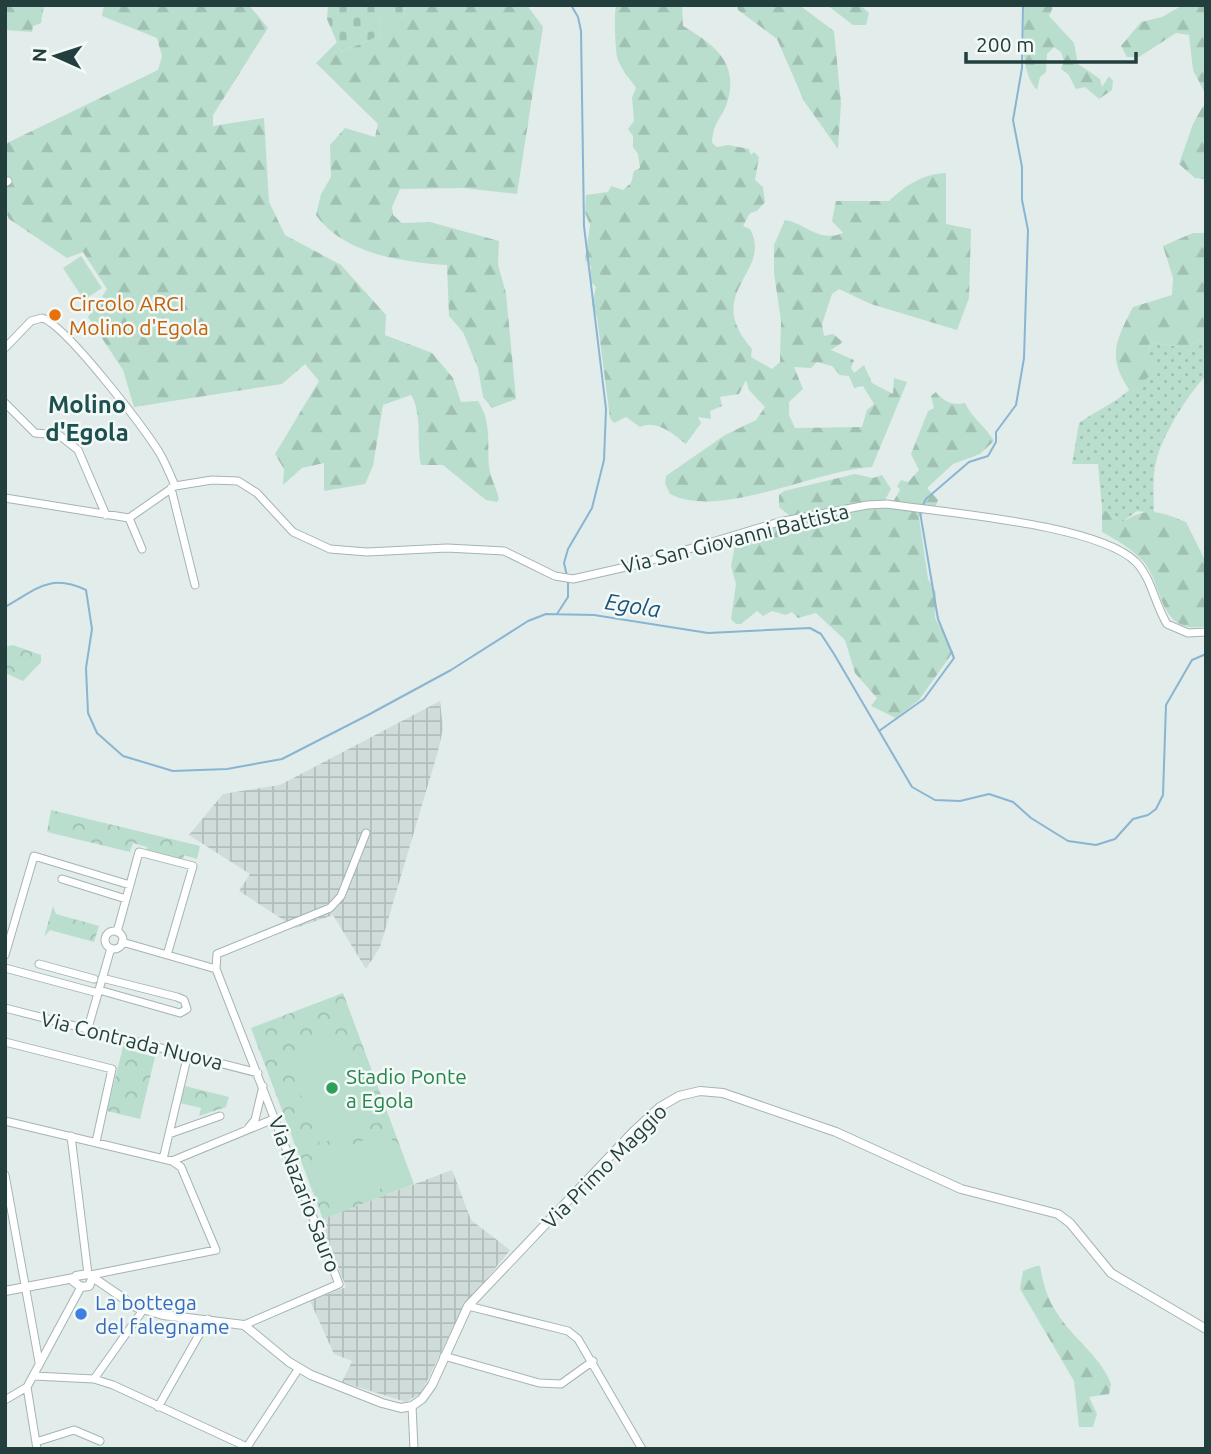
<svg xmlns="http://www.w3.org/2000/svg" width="1211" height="1454" viewBox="0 0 1211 1454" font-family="Ubuntu,sans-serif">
<defs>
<pattern id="industrial-grid" width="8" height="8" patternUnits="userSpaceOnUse" patternTransform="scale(1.75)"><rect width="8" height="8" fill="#d0dcda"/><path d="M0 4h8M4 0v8" fill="none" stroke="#b2bebc"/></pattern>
<pattern id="grass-dots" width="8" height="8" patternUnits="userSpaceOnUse" patternTransform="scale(1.75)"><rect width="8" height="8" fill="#badecd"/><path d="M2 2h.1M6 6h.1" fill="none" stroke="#a0c0b1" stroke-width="1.8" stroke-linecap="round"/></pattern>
<pattern id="forest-firs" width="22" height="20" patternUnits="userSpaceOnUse" patternTransform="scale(1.75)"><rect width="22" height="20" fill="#badecd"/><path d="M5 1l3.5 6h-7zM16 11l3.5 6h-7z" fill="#a0c0b1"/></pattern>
<pattern id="cemetery-stones" width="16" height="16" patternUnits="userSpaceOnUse" patternTransform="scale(1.75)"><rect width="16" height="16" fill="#badecd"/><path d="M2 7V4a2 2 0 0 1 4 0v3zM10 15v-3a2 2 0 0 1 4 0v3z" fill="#a0c0b1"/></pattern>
<pattern id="park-crowns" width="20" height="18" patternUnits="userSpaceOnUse" patternTransform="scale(1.75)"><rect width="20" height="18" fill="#badecd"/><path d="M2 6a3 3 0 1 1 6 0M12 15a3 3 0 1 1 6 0" fill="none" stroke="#a0c0b1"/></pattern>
</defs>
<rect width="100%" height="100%" fill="#e2ecea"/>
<path fill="url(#industrial-grid)" d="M440 701 443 729 438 751 380 947 366 969 333 915 296 928 239 891 250 874 189 835 223 794 280 785Z
M452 1170 471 1220 510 1250 463 1308 421 1393 406 1402 342 1382 352 1361 334 1354 310 1301 346 1287 319 1220Z"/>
<path fill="url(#grass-dots)" d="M1206 336V376C1188 393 1161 438 1156 462 1152 478 1154 496 1154 513L1137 511 1121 523 1102 508 1098 464H1072L1079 423C1114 399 1147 392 1150 342L1186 348Z"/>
<path fill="url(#forest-firs)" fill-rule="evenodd" d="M5 5H44L41 23 33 26 32 32 5 30Z
M104 5H249L268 28 213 115V126L264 118 269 202 285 235 341 265 386 315 385 335 432 353 453 378 461 402 478 401C492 424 487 441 489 467 490 477 497 489 499 499L497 502 486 500 443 465H421C416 442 423 415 411 395L383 405 373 466 365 484 324 491V463L302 468 283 485 284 469 275 454 319 381 305 364 282 384 134 407 123 370 88 317 107 289 83 252 67 258 9 219 5 210V144L158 70 162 56 157 38 102 16Z
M406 5H527L543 27 517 194 464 188 400 189 392 207 393 215 402 223 430 222 499 241 498 265 506 293 516 399 492 408 483 397 478 368 463 332 449 316 447 265C402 262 344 254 316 215L321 194 331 177 330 145 345 128 375 137 378 124 316 63 337 42 341 52 381 35 379 18 386 14 404 17Z
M616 5H682L683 26C713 44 740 62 727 103 721 120 713 122 712 143L717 147 728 145 749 149 751 155 754 152 759 157 755 180 763 187 765 202 757 211 750 213 743 226 750 229C774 272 701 292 752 349L751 357 772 369 780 362 781 321 774 273V245L785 220C807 224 819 243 843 233L832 221 836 201H889C906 185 923 174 946 173V224L971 229 969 298 957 330 871 304 839 289 832 294 822 324 824 336 833 334 843 342 831 350 854 360 851 368 854 373 864 365 872 383 893 394 894 378 907 382 872 467C815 470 721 520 670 494L665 483 666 476 725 435 756 420 765 407 749 390 746 380 739 394 720 397 722 406 710 411 711 419 698 417 701 423 686 444C673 434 657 419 640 427L626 417 614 423 610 418 597 317 592 305 596 287 590 281 591 266 585 260 590 225 585 213 586 195 608 192 611 186 623 190 631 183 634 171 640 168 638 154 633 147V136L628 129 634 121 632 97 636 88C630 79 622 70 618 60 615 53 614 14 616 5ZM817 362 832 366 840 375 849 376 854 388 863 386 874 404 867 410 862 427 795 428 789 415V402L803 389 794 367 811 368Z
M737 5H799L834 31 841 103 838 149 804 101 777 39 738 10Z
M827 5H860L869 13 866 25H853Z
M1024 5H1054L1049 16 1074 43 1078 64 1100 79 1102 87 1109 76 1113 81 1112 90 1099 99 1085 87 1076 89 1068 74 1061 69 1064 61 1061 52 1054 47 1047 54 1046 72 1040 77 1037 90C1018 69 1025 33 1024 5Z
M1183 5H1206V95L1193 70 1189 35 1176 33 1139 57H1127L1121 46 1141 22 1162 17Z
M1203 106H1206V179L1195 178 1179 164 1193 124Z
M1193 233H1206V336L1186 348 1150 342 1149 353 1159 369 1130 391C1107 357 1115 342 1133 307L1172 295 1173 278 1163 246Z
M936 392C945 402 952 406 965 403 972 418 985 426 994 441L980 454 953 464 927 488 938 500 933 513H924L919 517 928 579 936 592 935 618 953 652 919 700 896 718 871 706 877 698 855 673 845 640 816 613 798 618 792 612 786 615 772 611 763 616 757 611 741 624H736L731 619 736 584 731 566 736 540 779 526 790 516 779 507V495L784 491 855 474 873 478 882 475 891 489 885 500 893 502 900 490 897 486 901 480 908 482 919 470 911 454 928 411 934 408 931 396Z
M1102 508 1121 523C1146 506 1159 511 1186 522L1206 562V626C1158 636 1164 585 1143 561 1132 549 1117 540 1102 532Z
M1036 1266H1040C1043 1282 1047 1299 1057 1313 1073 1339 1100 1355 1111 1384L1109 1394 1089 1397 1097 1414 1093 1427H1079L1074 1381 1020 1289 1023 1271Z"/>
<path fill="url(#cemetery-stones)" d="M328 5H406L404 17 398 16 397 21 393 20V15L379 18 381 35 341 52 327 19Z"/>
<path fill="url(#park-crowns)" d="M13 645 41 655V662L23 681 5 673V647Z
M51 810 200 846 197 859 184 855 183 859 147 851V847L133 843 130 852 47 832Z
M53 906 56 914 99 926 94 942 50 930 44 937Z
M343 993 414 1184 323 1219 251 1028Z
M124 1043 131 1045 132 1051 155 1057 140 1119 107 1111Z
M185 1086 229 1097 226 1107 199 1116 201 1108 180 1103Z"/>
<path fill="#badecd" d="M81 256 102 288 84 300 63 268Z
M343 1032 378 1122 320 1144 285 1054Z
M388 1130 408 1177 331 1210 311 1162Z"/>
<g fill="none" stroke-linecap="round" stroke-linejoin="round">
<path stroke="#89b5d2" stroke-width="2" d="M922 507 926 499 969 462 988 456 996 442V432L1016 405 1024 358 1028 230 1022 200V167L1013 120 1022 68 1023 5
M567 576 564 563 568 549 592 508 604 460 606 409 584 226 581 31 578 17 571 5
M5 607C37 589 50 573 86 590L92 629 86 668 88 713 97 733 123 756 173 771 227 769 282 759 368 715 451 670 528 621 546 614 594 615 708 633 810 628 821 634 834 654 912 787 935 800 960 801 989 794 1013 802 1031 818 1068 841 1096 845 1115 839 1133 819 1148 815 1156 809 1163 795 1166 705 1192 660 1206 654
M557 614 568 597V581
M879 731 924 699 954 658 938 619 920 512"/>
<defs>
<path id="minor" d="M5 183 8 181
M5 348 31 321 42 318C66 325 143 427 159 452 165 462 170 474 175 486
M5 403 35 433 59 435 78 450 106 515
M171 488 195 585
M5 498 129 518 175 486 212 480 238 481 257 493 293 532 330 549 367 552 447 548 504 551 555 576 573 579 639 564 779 522 867 505 887 504C945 513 1097 524 1136 562 1152 579 1155 605 1167 624L1188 633 1206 632
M129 518 142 549
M62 879 126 899
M105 940a9 9 0 1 1 18 0a9 9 0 1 1-18 0Z
M117 932 139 852 193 866 167 955
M122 942 216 969
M5 955 34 856 130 885
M39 964 94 979
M5 968 98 993
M99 990 180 1013 187 1009 184 1000 177 997 102 978
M5 1008 258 1073
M88 1028 111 948
M5 1042 112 1069 96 1142
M5 1121 172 1161 181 1167 216 1250 91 1275
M249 1127 255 1120 263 1086
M169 1134 220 1116
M71 1136 88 1274
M163 1159 188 1054
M172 1161 276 1118
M5 1175 39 1362
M468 1306 568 1331 578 1339 642 1449
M244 1325 339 1284 216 969 217 954 330 908 341 896 366 833
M444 1356 539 1383 561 1384 593 1361
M34 1376 94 1379 113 1385 247 1447 299 1368
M94 1379 143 1310
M27 1387 37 1449
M5 1400 27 1387 81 1287
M412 1406 414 1449
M158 1407 208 1319
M36 1442 74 1430 100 1441"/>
<path id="tertiary" d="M92 1279 89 1286 81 1287 73 1281 76 1276 88 1274 136 1307 163 1315 244 1325 289 1362 311 1375 382 1403 401 1408 412 1406 422 1399 432 1385 468 1306 633 1132 660 1107 679 1096 700 1091 723 1093 836 1132 961 1189 1058 1214 1070 1223 1111 1273 1206 1329
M5 1291 74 1278"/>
</defs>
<use href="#minor" stroke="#a5b4b3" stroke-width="9"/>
<use href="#tertiary" stroke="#a5b4b3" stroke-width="10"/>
<use href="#minor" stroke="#fff" stroke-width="7"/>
<use href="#tertiary" stroke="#fff" stroke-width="8"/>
</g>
<circle fill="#e8710a" stroke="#f3f9f7" stroke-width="2.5" cx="55" cy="315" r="7"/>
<circle fill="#2e9e5b" stroke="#f3f9f7" stroke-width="2.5" cx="332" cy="1088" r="7"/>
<circle fill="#3f7fe0" stroke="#f3f9f7" stroke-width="2.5" cx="81" cy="1314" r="7"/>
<g text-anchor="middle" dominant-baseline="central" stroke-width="5" stroke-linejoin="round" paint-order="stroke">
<g font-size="21" fill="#c56008" stroke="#f3f9f7" text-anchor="start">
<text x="69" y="303">Circolo ARCI<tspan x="69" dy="24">Molino d'Egola</tspan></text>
</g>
<g font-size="21" fill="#223e3d" stroke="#f3f9f7">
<text transform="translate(735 538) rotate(-14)">Via San Giovanni Battista</text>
<text transform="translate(132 1040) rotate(14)">Via Contrada Nuova</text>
<text transform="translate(604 1166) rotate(-45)">Via Primo Maggio</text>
<text transform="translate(305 1194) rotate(69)">Via Nazario Sauro</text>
</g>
<g font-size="21" fill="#27864d" stroke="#f3f9f7" text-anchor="start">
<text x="346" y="1076">Stadio Ponte<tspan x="346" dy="24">a Egola</tspan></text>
</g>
<g font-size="21" fill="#366cbe" stroke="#f3f9f7" text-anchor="start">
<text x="95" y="1302">La bottega<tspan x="95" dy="24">del falegname</tspan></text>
</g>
<g font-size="23" font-style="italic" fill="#1b537b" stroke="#f3f9f7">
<text transform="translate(633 605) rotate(9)">Egola</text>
</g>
<g font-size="24" font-weight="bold" fill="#1d5050" stroke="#f3f9f7">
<text x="87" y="404">Molino<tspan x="87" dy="28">d'Egola</tspan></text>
</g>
</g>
<rect width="1211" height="1454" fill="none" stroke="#223e3d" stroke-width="14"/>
<g transform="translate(56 56) rotate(273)" stroke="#f3f9f7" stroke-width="5" paint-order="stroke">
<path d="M0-5L12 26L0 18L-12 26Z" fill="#223e3d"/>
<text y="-10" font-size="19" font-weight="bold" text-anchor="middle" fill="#223e3d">N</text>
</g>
<path d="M966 52v10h170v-10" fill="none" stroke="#223e3d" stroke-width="3.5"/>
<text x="976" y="52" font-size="21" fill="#223e3d" stroke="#f3f9f7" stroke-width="5" paint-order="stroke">200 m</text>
</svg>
